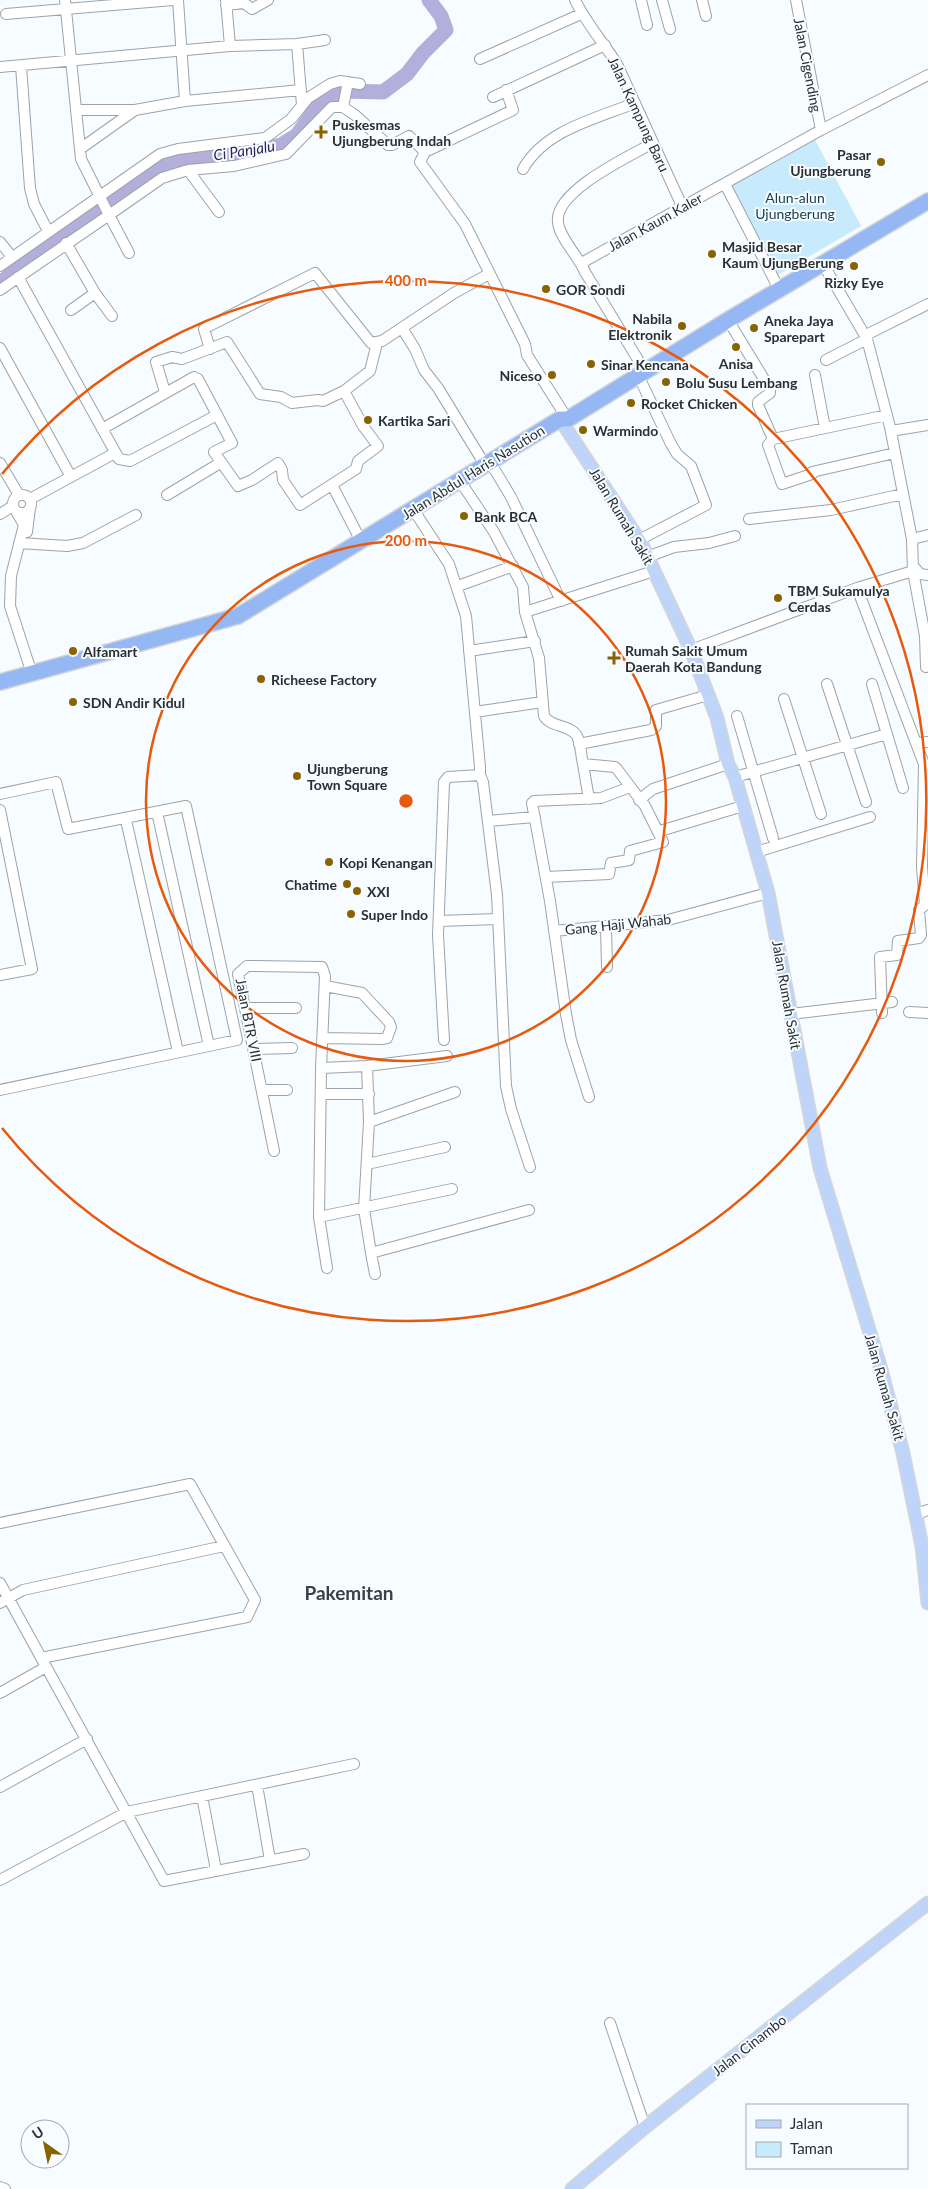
<svg xmlns="http://www.w3.org/2000/svg" width="928" height="2189" viewBox="0 0 928 2189" font-family="Lato,sans-serif">
<rect width="100%" height="100%" fill="#f6fcff"/>
<path fill="#c7eafd" d="M814 138 861 226 778 275 732 193V184Z"/>
<g fill="none" stroke-linecap="round" stroke-linejoin="round">
<path stroke="#b3aeda" stroke-width="15" d="M0 283 48 245 168 162 254 151 281 145 297 135 319 104 341 91 383 92 407 74 423 53 446 30 441 16 429 0"/>
<defs>
<path id="minor" d="M65 0 81 159 109 215 162 178 188 170 219 212
M178 0 185 101 301 90
M226 0 230 46
M575 0C586 23 603 42 617 64L682 206
M641 0 647 25
M662 0 670 29
M702 0 706 16
M796 0 821 130
M226 5 244 3 252 9 268 0
M6 14 173 0
M297 44 325 40
M480 59 581 14
M21 66 30 188 34 204 48 231
M0 67 230 46 297 44 302 105
M493 97 605 45
M343 107 348 82
M76 110H135L185 101
M80 149 135 110
M426 150 420 162 465 224 525 344 527 355 563 412
M523 169C545 130 595 119 635 103
M188 170 234 166 286 154 332 107H343L355 115 388 145H392L409 136 423 150H429L513 110 506 90
M725 184 779 289
M0 242 12 257
M66 243 95 293 112 316
M0 266 160 154 178 149 265 138 291 119 308 98 330 84 340 81 360 84
M582 266C575 253 559 236 558 222 554 191 630 156 653 143
M18 277 119 459 130 461 217 415
M0 290 109 215 129 253
M71 310 95 293
M728 320 770 389V393L758 402V405L773 439 887 415
M402 328 415 349 424 370 438 388 485 465
M866 335 928 304
M0 348 70 475
M210 349 204 329 209 326 315 273 371 343 382 341 454 293 489 274
M826 360 867 339
M640 363 585 272 582 266 585 261 821 130 928 75
M638 375 671 444 677 454 691 466 706 505 639 540
M815 375 825 428
M344 391 370 371 377 343
M102 429 194 377 198 379 232 443 214 452 238 486 252 480 278 463 282 470 283 480 300 505 356 469 358 461 378 446 363 426 344 391 323 401 318 400 292 403 281 397 260 394 227 342 182 359 172 357 156 362 165 392
M891 431 928 425
M773 439 768 445 782 484 812 474V472L895 453
M490 462 511 497 561 601
M0 463 19 495
M460 481 494 532 523 587 525 612 539 658 544 716C551 728 570 724 577 736 581 744 581 756 583 764L615 767 617 769 645 806 663 842 630 851 629 860 611 863 609 874 546 877
M332 485 361 541
M13 504a9 9 0 1 1 18 0a9 9 0 1 1-18 0Z
M167 495 220 463
M30 499 115 453
M413 509 449 564 466 616 480 767V775L448 777 444 782 438 935 444 1040
M17 513 24 525 11 576 10 606 32 674
M0 514 13 506
M749 519 831 510 903 494
M27 532 30 508
M912 539 928 535
M19 543 67 546 83 543 136 515
M647 557 674 547 709 543 735 536
M914 567 920 574 928 575
M913 571 925 636 926 667
M458 586 513 566
M857 588 924 764 922 867 925 905 919 910 921 935 919 938 898 941 897 955 880 957 882 1013
M525 612 654 571
M691 650 857 588 913 571 912 539 890 427 867 339 823 264
M469 651 535 641
M827 684 866 802
M872 684 903 788
M784 699 821 814
M475 712 542 702
M737 716 773 838
M917 743 928 742
M579 744 651 730 656 726V710L708 695
M583 764 589 799
M480 775 483 782 497 895 506 1086 511 1109 530 1167
M735 777 887 734
M0 794 56 782 68 829 186 806 237 1040 0 1090
M639 800 653 789 728 764
M0 810 32 969 0 975
M157 812 209 1046
M126 820 178 1052
M488 821 535 817
M660 831 743 806
M756 852 870 817
M439 921 498 919
M606 927 607 967
M554 931 668 920 768 893
M245 1008H296
M909 1012 928 1013
M791 1014 892 1002
M324 1038 382 1039 387 1038 391 1027 389 1022 362 993 325 986
M255 1049 292 1048
M367 1066 447 1056
M321 1068 367 1066 369 1122 364 1209 371 1253 529 1210
M263 1090H287
M321 1094H369
M589 1097 571 1040 566 1014 550 901 532 803 534 801 601 798 630 787
M369 1122 455 1092
M274 1151 238 974 247 966 322 967 325 976 321 1068 319 1217 452 1189
M367 1164 445 1147
M319 1217 327 1268
M371 1253 375 1274
M916 1514 928 1510
M0 1523 190 1484 255 1600 247 1617 41 1658
M0 1583 164 1881 304 1854
M0 1603 23 1590 224 1546
M0 1693 46 1667
M257 1785 270 1860
M0 1787 87 1739
M202 1796 216 1870
M0 1880 127 1812 354 1764
M610 2023 645 2127
M0 2187 5 2189"/>
<path id="major" d="M560 419 641 543 691 650 717 718 728 764 735 777 768 893 820 1168 880 1366 903 1453 922 1546 928 1603
M572 2189 645 2127 928 1903"/>
<path id="highway" d="M0 682 238 616 560 419H568L728 320 928 201"/>
</defs>
<use href="#minor" stroke="#9ca4a9" stroke-width="12"/>
<use href="#major" stroke="#d5d5d6" stroke-width="15"/>
<use href="#highway" stroke="#d5d5d6" stroke-width="18"/>
<use href="#minor" stroke="#fff" stroke-width="10"/>
<use href="#major" stroke="#bfd4f9" stroke-width="12"/>
<use href="#highway" stroke="#95b8f5" stroke-width="15"/>
</g>
<g fill="none" stroke="#e8590c" stroke-width="2.5">
<circle cx="406" cy="801" r="260"/>
<path d="M2 474A520 520 0 1 1 2 1128"/>
</g>
<g fill="#886300" stroke="#f6fcff" stroke-width="2">
<path d="M318.5 124.5h5v5h5v5h-5v5h-5v-5h-5v-5h5z"/>
<circle cx="881" cy="162" r="5"/>
<circle cx="712" cy="254" r="5"/>
<circle cx="854" cy="266" r="5"/>
<circle cx="546" cy="289" r="5"/>
<circle cx="682" cy="326" r="5"/>
<circle cx="754" cy="328" r="5"/>
<circle cx="736" cy="347" r="5"/>
<circle cx="591" cy="364" r="5"/>
<circle cx="552" cy="375" r="5"/>
<circle cx="666" cy="382" r="5"/>
<circle cx="631" cy="403" r="5"/>
<circle cx="368" cy="420" r="5"/>
<circle cx="583" cy="430" r="5"/>
<circle cx="464" cy="516" r="5"/>
<circle cx="778" cy="598" r="5"/>
<circle cx="73" cy="651" r="5"/>
<path d="M611.5 650.5h5v5h5v5h-5v5h-5v-5h-5v-5h5z"/>
<circle cx="261" cy="679" r="5"/>
<circle cx="73" cy="702" r="5"/>
<circle cx="297" cy="776" r="5"/>
<circle cx="329" cy="862" r="5"/>
<circle cx="347" cy="884" r="5"/>
<circle cx="357" cy="891" r="5"/>
<circle cx="351" cy="914" r="5"/>
</g>
<g text-anchor="middle" dominant-baseline="central" stroke-width="4" stroke-linejoin="round" paint-order="stroke">
<g font-size="14" fill="#2b2f31" stroke="#f6fcff">
<text transform="translate(808 65) rotate(79)">Jalan Cigending</text>
<text transform="translate(639 114) rotate(65)">Jalan Kampung Baru</text>
<text transform="translate(655 222) rotate(-29)">Jalan Kaum Kaler</text>
<text transform="translate(473 472) rotate(-32)">Jalan Abdul Haris Nasution</text>
<text transform="translate(622 516) rotate(59)">Jalan Rumah Sakit</text>
<text transform="translate(618 924) rotate(-6)">Gang Haji Wahab</text>
<text transform="translate(787 995) rotate(80)">Jalan Rumah Sakit</text>
<text transform="translate(249 1020) rotate(79)">Jalan BTR VIII</text>
<text transform="translate(885 1387) rotate(74)">Jalan Rumah Sakit</text>
<text transform="translate(749 2045) rotate(-38)">Jalan Cinambo</text>
</g>
<g font-size="14" font-weight="bold" fill="#2b2f31" stroke="#f6fcff" text-anchor="start">
<text x="332" y="124">Puskesmas<tspan x="332" dy="16">Ujungberung Indah</tspan></text>
<text x="871" y="154" text-anchor="end">Pasar<tspan x="871" dy="16">Ujungberung</tspan></text>
<text x="722" y="246">Masjid Besar<tspan x="722" dy="16">Kaum UjungBerung</tspan></text>
<text x="854" y="282" text-anchor="middle">Rizky Eye</text>
<text x="556" y="289">GOR Sondi</text>
<text x="672" y="318" text-anchor="end">Nabila<tspan x="672" dy="16">Elektronik</tspan></text>
<text x="764" y="320">Aneka Jaya<tspan x="764" dy="16">Sparepart</tspan></text>
<text x="736" y="363" text-anchor="middle">Anisa</text>
<text x="601" y="364">Sinar Kencana</text>
<text x="542" y="375" text-anchor="end">Niceso</text>
<text x="676" y="382">Bolu Susu Lembang</text>
<text x="641" y="403">Rocket Chicken</text>
<text x="378" y="420">Kartika Sari</text>
<text x="593" y="430">Warmindo</text>
<text x="474" y="516">Bank BCA</text>
<text x="788" y="590">TBM Sukamulya<tspan x="788" dy="16">Cerdas</tspan></text>
<text x="625" y="650">Rumah Sakit Umum<tspan x="625" dy="16">Daerah Kota Bandung</tspan></text>
<text x="83" y="651">Alfamart</text>
<text x="271" y="679">Richeese Factory</text>
<text x="83" y="702">SDN Andir Kidul</text>
<text x="307" y="768">Ujungberung<tspan x="307" dy="16">Town Square</tspan></text>
<text x="339" y="862">Kopi Kenangan</text>
<text x="337" y="884" text-anchor="end">Chatime</text>
<text x="367" y="891">XXI</text>
<text x="361" y="914">Super Indo</text>
</g>
<g font-size="14" fill="#174053" stroke="#f6fcff">
<text x="795" y="197">Alun-alun<tspan x="795" dy="16">Ujungberung</tspan></text>
</g>
<g font-size="15" font-style="italic" fill="#30245a" stroke="#f6fcff">
<text transform="translate(244 150) rotate(-9)">Ci Panjalu</text>
</g>
<g font-size="19" font-weight="bold" fill="#394145" stroke="#f6fcff">
<text x="349" y="1592">Pakemitan</text>
</g>
</g>
<circle cx="406" cy="801" r="8" fill="#e8590c" stroke="#f6fcff" stroke-width="2.5"/>
<g font-size="15" text-anchor="middle" font-weight="bold" fill="#e8590c" stroke="#f6fcff" stroke-width="4" stroke-linejoin="round" paint-order="stroke">
<text x="406" y="286">400 m</text>
<text x="406" y="546">200 m</text>
</g>
<rect x="746" y="2104" width="162" height="65" fill="#f6fcff" stroke="#a5aaad"/>
<rect x="756" y="2120" width="25" height="8" fill="#bfd4f9" stroke="#a5aaad"/>
<text x="790" y="2129" font-size="15" fill="#2b2f31">Jalan</text>
<rect x="756" y="2142" width="25" height="15" fill="#c7eafd" stroke="#a5aaad"/>
<text x="790" y="2154" font-size="15" fill="#2b2f31">Taman</text>
<g transform="translate(45 2144) rotate(327)"><circle r="24" fill="#f6fcff" stroke="#a5aaad"/>
<path d="M0-4L9 19L0 12L-9 19Z" fill="#886300"/>
<text y="-8" font-size="14" font-weight="bold" text-anchor="middle" fill="#2b2f31">U</text>
</g>
</svg>
